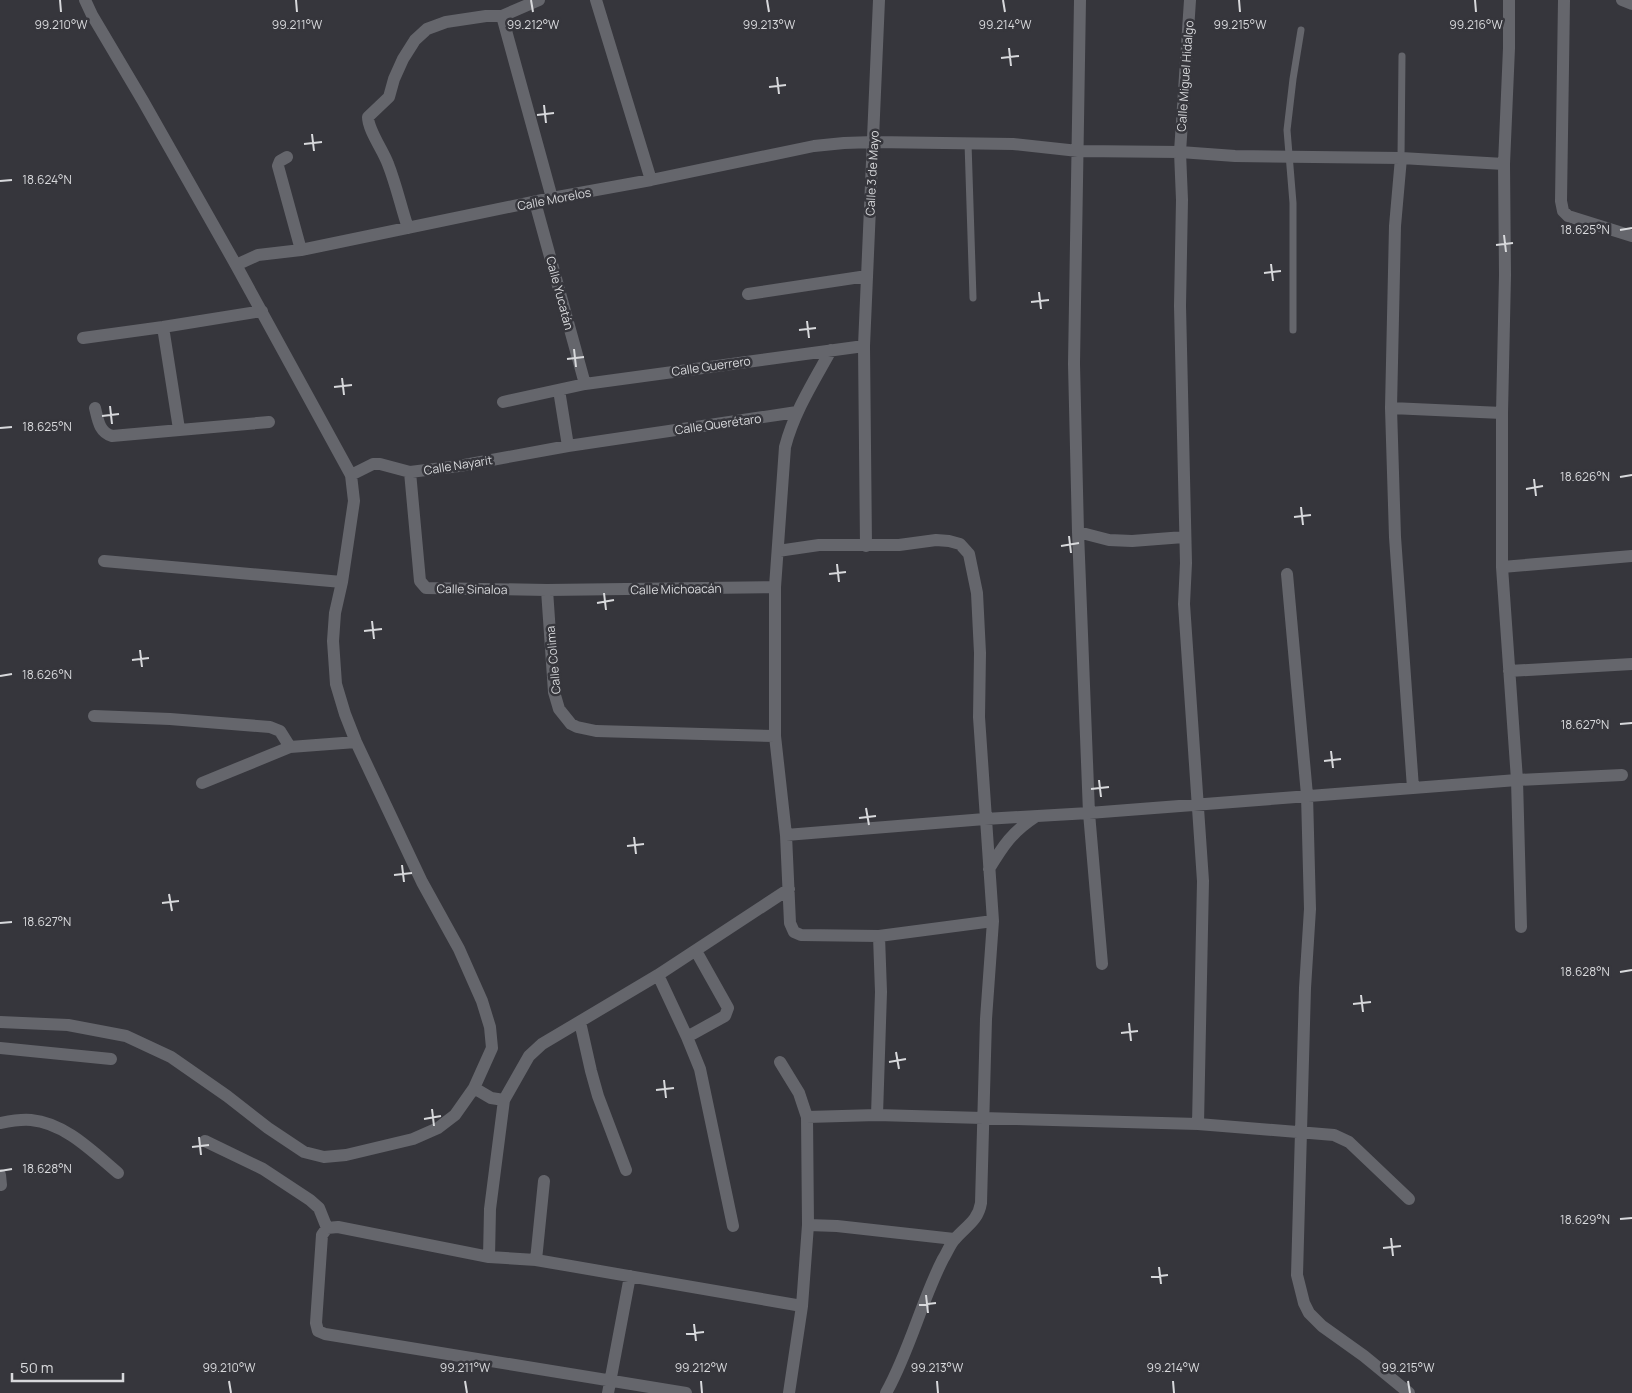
<svg xmlns="http://www.w3.org/2000/svg" width="1632" height="1393" viewBox="0 0 1632 1393" font-family="Manrope,sans-serif">
<rect width="100%" height="100%" fill="#36363c"/>
<g fill="none" stroke-linecap="round" stroke-linejoin="round">
<path stroke="#65666c" stroke-width="7" d="M968 143 973 298
M1401 158 1402 56
M1293 330V203L1287 130 1293 79 1301 30"/>
<path stroke="#65666c" stroke-width="12" d="M596 0 651 180
M1080 0 1074 364 1078 532 1089 813 1102 964
M1190 0 1180 152 1182 200 1180 306 1186 563 1184 604 1203 881 1198 1124
M1509 0V48L1504 164 1505 275 1502 413V567L1517 780 1521 927
M1564 0 1561 201 1563 211 1568 216 1632 236
M1622 0 1632 4
M502 16 552 198
M287 157 280 161 278 166 301 250
M1401 158 1395 226 1391 408 1395 537 1413 788
M535 202 585 384
M408 228C401 207 396 184 388 164 383 150 368 130 368 117L389 97 394 79 403 59 415 40 427 29 446 22 486 16H502L539 0
M236 265 258 255 301 250 552 198 651 180 814 146 844 143 874 142 1013 144 1078 151 1180 152 1235 156 1401 158 1504 164
M748 294 867 276
M163 327 179 429
M83 338 163 327 262 311
M831 350C814 381 794 412 785 447L775 587V736L786 835 790 923 794 932 801 935 879 936 993 921
M559 390 568 446
M503 402 585 384 864 346
M95 408C98 420 99 432 112 436L269 422
M1391 408 1502 413
M410 472 420 581 426 588 547 590 775 587
M351 475 373 464H380L410 472 459 466 568 446 797 412
M1078 532 1109 540 1132 541 1184 537
M866 546 864 346 879 0
M778 551 819 545H899L936 540 949 541 960 544 969 554 977 593 980 653 979 717 993 921 986 1019 981 1203C978 1221 966 1226 955 1239 950 1244 947 1253 943 1259 921 1302 910 1350 886 1393
M104 561 342 582
M1502 567 1632 556
M1287 574 1307 795 1310 909 1305 988 1297 1275 1304 1303 1309 1313 1322 1326 1364 1356 1409 1393
M547 590 554 692 559 709 571 724 577 727 596 731 775 736
M1509 671 1632 664
M94 716 170 719 270 727 280 731 290 747
M202 783 290 747 356 742
M786 835 985 819 1089 813 1517 780 1622 775
M989 869C1003 846 1012 832 1035 817
M658 975 687 1037 700 1069 733 1226
M0 1022 68 1025 126 1036 171 1057 227 1096 268 1128 304 1152 324 1157 346 1155 413 1139 438 1128 455 1115 474 1088 492 1048 490 1027 482 1001 459 949 422 882 356 742 345 714 336 684 333 641 335 613 342 582 354 501 351 475 236 265 143 101 92 15 85 0
M580 1022 591 1071 598 1096 626 1170
M687 1037 725 1016 728 1008 696 951
M0 1048 111 1059
M780 1062 799 1093 807 1117
M474 1088 491 1098 504 1100
M877 1115 881 992 879 936
M0 1123C10 1121 21 1119 31 1120 65 1123 93 1152 118 1173
M205 1141 263 1169 310 1200 319 1208 327 1228
M0 1175 1 1185
M808 1225 837 1226 954 1239
M489 1257 490 1209 504 1100 529 1056 542 1044 658 975 789 889
M536 1260 544 1181
M608 1393 630 1276
M686 1393 325 1334 318 1331 316 1323 322 1235 327 1228 338 1227 489 1257 536 1260 802 1306
M789 1393 802 1306 808 1225 807 1117 877 1115 1198 1124 1334 1135 1349 1142 1409 1199"/>
</g>
<path fill="none" stroke="#d8d9dc" stroke-width="2" d="M60 0 61 12M296 0 297 12M531 0 533 12M767 0 769 12M1003 0 1005 12M1239 0 1240 12M1475 0 1476 12M1009 48 1011 66M1001 58 1019 56M777 77 779 94M769 87 786 85M544 105 546 123M537 115 554 113M312 134 314 151M304 144 322 142M0 181 12 180M1620 230 1632 228M1504 235 1506 252M1496 245 1513 243M1271 264 1273 281M1264 273 1281 271M1039 292 1041 309M1031 302 1049 300M807 321 809 338M799 330 816 328M574 349 576 367M567 359 584 357M342 378 344 395M334 387 352 385M110 406 112 424M102 416 119 414M0 428 12 427M1620 477 1632 475M1534 479 1536 496M1526 489 1543 486M1301 507 1303 525M1294 517 1311 515M1069 536 1071 553M1061 546 1079 543M837 564 839 582M829 574 846 572M604 593 606 610M597 603 614 600M372 621 374 639M364 631 382 629M140 650 142 667M132 660 149 658M0 676 12 674M1620 724 1632 723M1331 751 1333 768M1324 761 1341 759M1099 780 1101 797M1091 789 1109 787M866 808 869 825M859 818 876 816M634 837 636 854M627 846 644 844M402 865 404 882M394 875 412 873M169 894 172 911M162 903 179 901M0 923 12 922M1620 972 1632 970M1361 995 1363 1012M1353 1004 1371 1002M1129 1023 1131 1041M1121 1033 1138 1031M896 1052 899 1069M889 1062 906 1059M664 1080 666 1098M656 1090 674 1088M432 1109 434 1126M424 1119 441 1116M199 1137 201 1155M192 1147 209 1145M0 1171 12 1169M1620 1219 1632 1218M1391 1238 1393 1256M1383 1248 1401 1246M1159 1267 1161 1284M1151 1277 1168 1275M926 1295 928 1313M919 1305 936 1303M694 1324 696 1341M686 1334 704 1332M229 1381 231 1393M465 1381 467 1393M701 1381 702 1393M937 1381 938 1393M1173 1381 1174 1393M1408 1381 1410 1393"/>
<g text-anchor="middle" dominant-baseline="central" stroke-width="5" stroke-linejoin="round" paint-order="stroke">
<g font-size="12" fill="#d8d9dc" stroke="#36363c">
<text transform="translate(1185 76) rotate(-86)">Calle Miguel Hidalgo</text>
<text transform="translate(872 173) rotate(-87)">Calle 3 de Mayo</text>
<text transform="translate(554 199) rotate(-11)">Calle Morelos</text>
<text transform="translate(560 293) rotate(75)">Calle Yucatán</text>
<text transform="translate(711 366) rotate(-8)">Calle Guerrero</text>
<text transform="translate(718 424) rotate(-8)">Calle Querétaro</text>
<text transform="translate(458 465) rotate(-9)">Calle Nayarit</text>
<text transform="translate(472 589) rotate(1)">Calle Sinaloa</text>
<text transform="translate(676 589) rotate(-1)">Calle Michoacán</text>
<text transform="translate(553 660) rotate(-95)">Calle Colima</text>
</g>
</g>
<g font-size="12" text-anchor="middle" fill="#d8d9dc" stroke="#36363c" stroke-width="5" stroke-linejoin="round" paint-order="stroke">
<text x="61" y="29">99.210°W</text>
<text x="297" y="29">99.211°W</text>
<text x="533" y="29">99.212°W</text>
<text x="769" y="29">99.213°W</text>
<text x="1005" y="29">99.214°W</text>
<text x="1240" y="29">99.215°W</text>
<text x="1476" y="29">99.216°W</text>
<text x="47" y="184">18.624°N</text>
<text x="1585" y="234">18.625°N</text>
<text x="47" y="431">18.625°N</text>
<text x="1585" y="481">18.626°N</text>
<text x="47" y="679">18.626°N</text>
<text x="1585" y="729">18.627°N</text>
<text x="47" y="926">18.627°N</text>
<text x="1585" y="976">18.628°N</text>
<text x="47" y="1173">18.628°N</text>
<text x="1585" y="1224">18.629°N</text>
<text x="229" y="1372">99.210°W</text>
<text x="465" y="1372">99.211°W</text>
<text x="701" y="1372">99.212°W</text>
<text x="937" y="1372">99.213°W</text>
<text x="1173" y="1372">99.214°W</text>
<text x="1408" y="1372">99.215°W</text>
</g>
<path d="M12 1373v8h111v-8" fill="none" stroke="#d8d9dc" stroke-width="2.5"/>
<text x="20" y="1373" font-size="15" fill="#d8d9dc" stroke="#36363c" stroke-width="4" paint-order="stroke">50 m</text>
</svg>
